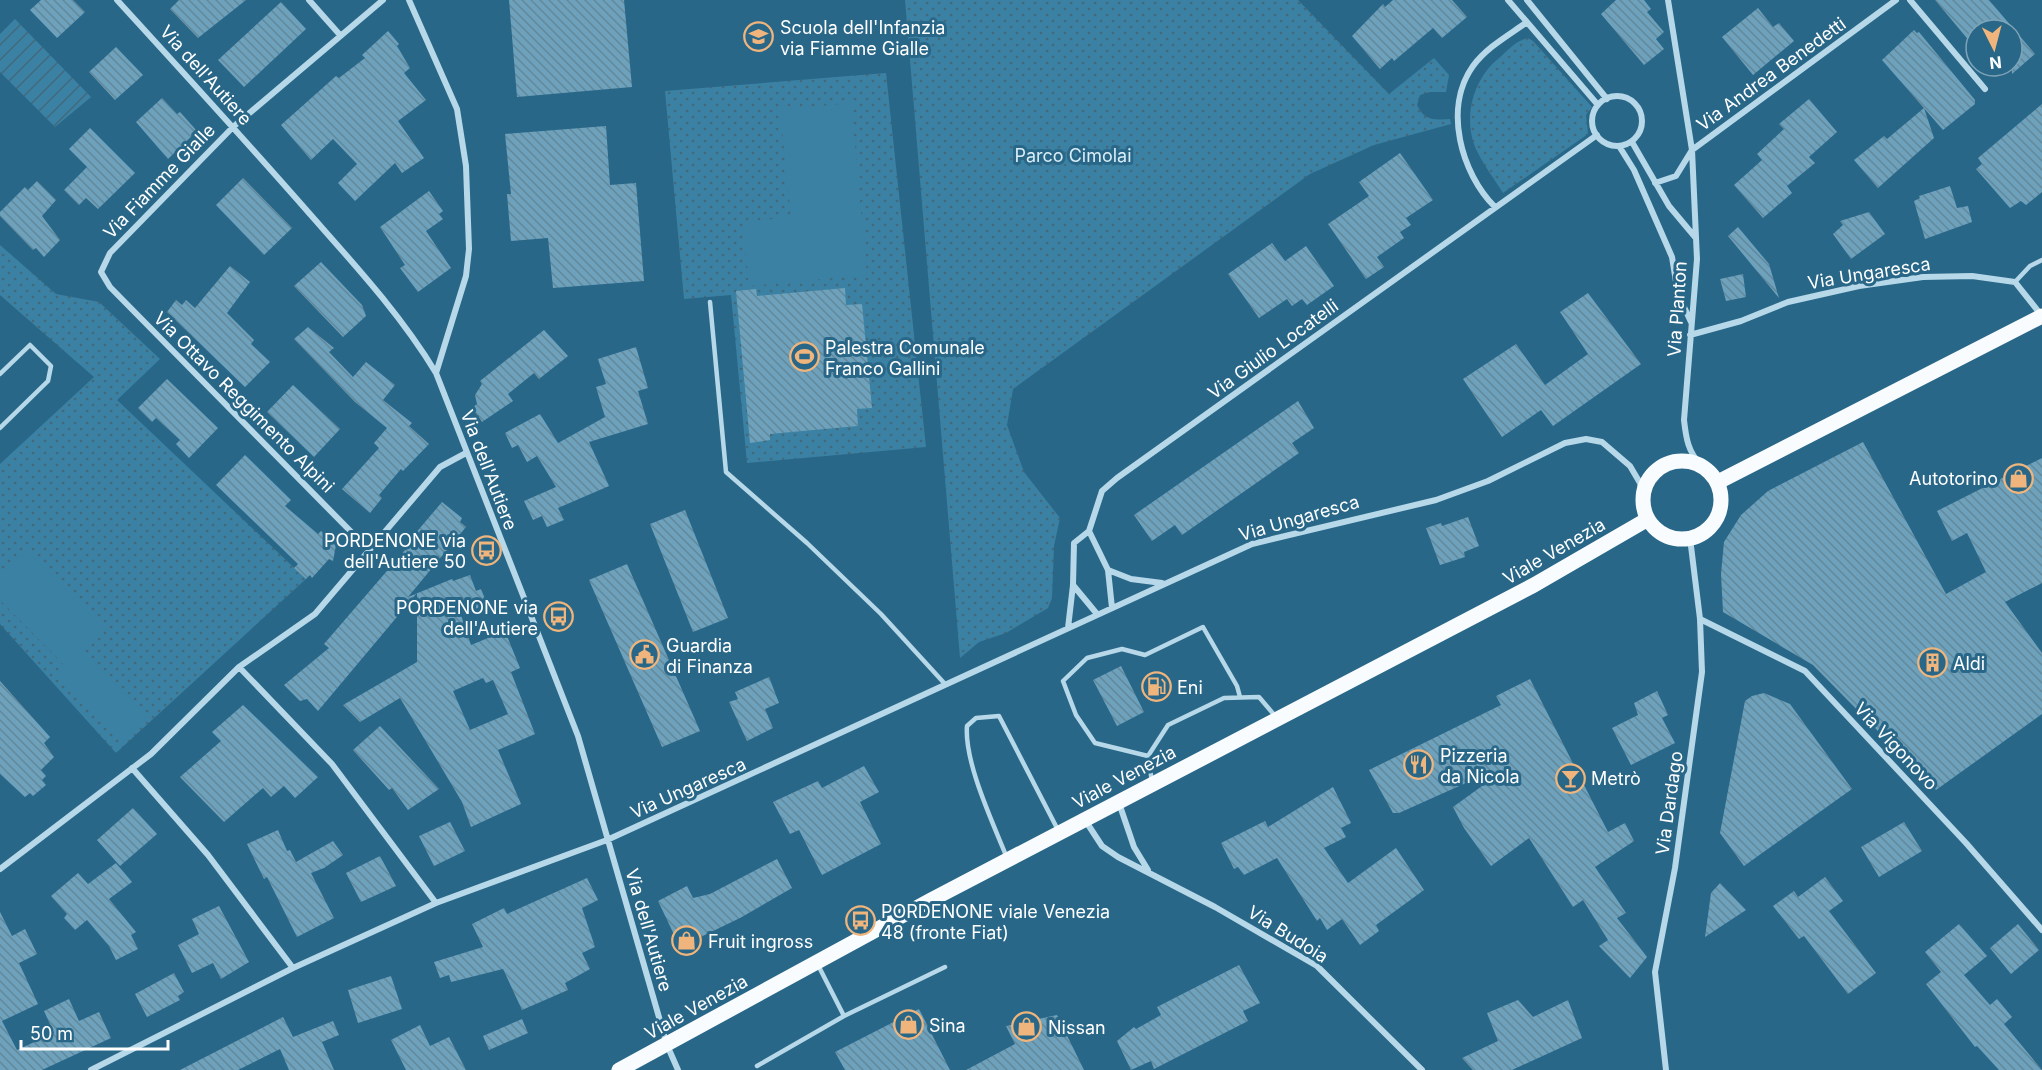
<svg xmlns="http://www.w3.org/2000/svg" width="2042" height="1070" viewBox="0 0 2042 1070" font-family="Inter,sans-serif">
<defs>
<pattern id="grass-dots" width="8" height="8" patternUnits="userSpaceOnUse" patternTransform="scale(1.5)"><rect width="8" height="8" fill="#3b81a3"/><path d="M2 2h.1M6 6h.1" fill="none" stroke="#43697c" stroke-width="1.8" stroke-linecap="round"/></pattern>
<pattern id="garden-furrows" width="10" height="10" patternUnits="userSpaceOnUse" patternTransform="scale(1.5)"><rect width="10" height="10" fill="#3b81a3"/><path d="M-1 1l2-2M0 10L10 0M9 11l2-2" fill="none" stroke="#43697c"/></pattern>
<pattern id="building-back-hatch" width="6" height="6" patternUnits="userSpaceOnUse" patternTransform="scale(1.5)"><rect width="6" height="6" fill="#6da1bc"/><path d="M-1 5l2 2M0 0l6 6M5-1l2 2" fill="none" stroke="#63889a"/></pattern>
</defs>
<rect width="100%" height="100%" fill="#296788"/>
<path fill="url(#grass-dots)" d="M905 0H1298L1389 94 1434 58 1449 75 1446 92H1430L1420 95 1417 105C1425 121 1433 120 1450 119L1451 124 1374 145 1310 174 1013 389 1007 425 1024 472 1060 518 1054 546 1052 598 1048 608 1006 633 979 642 960 658Z
M1528 38 1533 41 1592 107 1586 115 1588 134 1503 193C1495 180 1485 167 1478 153 1462 123 1471 81 1498 59 1506 52 1516 40 1528 38Z
M886 73 926 447 747 463 731 295 684 299 665 91Z
M0 245 56 294 99 302 160 359 117 400 306 579 116 753 0 624V464L94 377 0 295Z"/>
<path fill="url(#garden-furrows)" d="M15 19 91 97 55 127 0 72V34Z"/>
<path fill="#3b81a3" d="M851 103 867 275 749 286 743 222 791 217 780 110Z
M26 550 102 628 64 665 0 600V577Z
M83 651 147 716 121 740 56 675Z"/>
<path fill="url(#building-back-hatch)" fill-rule="evenodd" d="M41 0H73L85 12 57 38 30 10Z
M179 0H246L198 38 170 9Z
M509 0H624L632 87 517 97Z
M1393 0H1452L1467 17 1442 38 1433 28 1394 61 1392 58 1380 69 1352 36 1383 4 1385 7Z
M1616 0H1644L1651 9 1647 12 1664 32 1656 39 1664 49 1644 65 1601 14Z
M1935 0H1989L2035 54 2012 74V30H1976V49Z
M281 2 306 29 244 87 218 60Z
M1758 8 1773 27 1779 23 1794 41 1753 75 1722 37Z
M1914 30 1917 33 1919 32 1975 100V104L1943 130 1882 60Z
M388 31 399 44 397 46 410 68 404 73 426 100 398 121 424 158 402 173 395 163 355 201 338 183 357 164 333 139 311 160 281 125 336 76 339 78 365 58 362 55Z
M116 47 143 75 115 100 89 72Z
M162 98 177 114 180 112 197 131 168 159 136 122Z
M1809 99 1837 132 1809 157 1815 163 1787 186 1792 193 1763 218 1734 185 1762 160 1757 154 1784 129 1779 124Z
M2042 104V192L2026 205 2021 201 2010 208 1976 169 1982 164 1978 158Z
M1924 108 1934 138 1878 188 1854 160 1884 136 1887 139Z
M606 126 610 185 636 183 644 281 553 288 548 238 511 241 507 194H511L505 134Z
M90 128 135 173 98 209 86 198 79 205 64 190 87 167 69 149Z
M1400 153 1433 200 1406 218 1411 225 1400 232 1404 238 1377 257 1384 267 1366 279 1328 224 1369 196 1359 182Z
M243 178 292 228 264 255 216 205Z
M37 181 56 200 42 216 60 240 44 257 36 248 33 250 0 216V212L25 187 28 190Z
M1950 186 1957 208 1968 206 1972 222 1925 239 1914 201 1920 198 1919 196Z
M429 191 443 211 439 214 443 219 426 231 451 268 418 292 400 268 405 265 380 227Z
M1869 212 1885 234 1851 259 1833 234 1843 225 1840 221Z
M1738 227 1769 264 1779 298 1728 236Z
M1272 243 1285 261 1306 246 1334 286 1307 305 1302 299 1292 306 1287 299 1259 318 1228 274Z
M321 262 362 305 366 316 343 337 294 286Z
M230 266 250 282 227 313 254 340 251 344 270 362 245 387 167 312 176 300 182 305 186 300 195 308Z
M1743 274 1746 297 1726 301 1720 279Z
M845 288 846 305 862 304 872 408 857 409 858 426 770 434V440L750 443 736 291 756 289 757 296Z
M1588 293 1641 364 1553 426 1541 410 1502 437 1463 379 1516 344 1545 385 1588 354 1560 312Z
M308 327 334 348 329 352 353 377 366 362 395 385 383 400 412 423 409 426 429 444 403 471 401 469 379 495 382 498 370 513 342 489 379 448 374 443 387 428 355 402 294 339Z
M544 330 568 356 539 379 534 373 508 394 513 401 482 422 472 408 477 404 475 395 482 384 480 381Z
M636 347 648 388 638 391 648 424 589 442 609 486 558 508 564 520 547 527 542 516 533 520 524 501 556 487 537 456 527 462 518 445 512 448 505 433 540 414 558 443 605 417 596 387 606 384 598 359Z
M167 379 218 428 189 458 176 444 180 440 156 418 152 422 138 408Z
M293 385 340 429 314 457 267 412Z
M1298 401 1314 428 1292 443 1299 453 1182 535 1175 525 1152 541 1134 515Z
M1863 442 1946 594 1986 572 1967 533 1952 541 1937 511 2042 458V583L2005 602 2042 653V714L1936 790 1813 665 1723 612 1721 574 1724 542 1741 515 1768 491Z
M245 455 291 500 285 506 318 534 321 531 336 545 333 561 329 559 312 578 310 575 306 579 294 568 298 564 216 485Z
M442 502 462 518 460 522 466 527 408 597 452 579 453 581 470 575 476 591 481 589 487 604 461 615 471 645 505 631 520 668 511 672 535 734 498 750 521 804 471 827 462 802 400 698 360 722 343 705 417 662V593L318 711 307 699 300 701 284 685 329 648 324 644 405 550 403 548ZM483 678 486 683 493 680 508 714 470 730 453 691Z
M685 510 728 618 693 632 650 524Z
M1468 517 1479 546 1464 552 1465 557 1440 565 1426 528 1441 523 1442 526Z
M627 564 700 731 662 747 589 580Z
M1121 666 1144 712 1117 726 1093 680Z
M769 677 779 703 765 709 773 728 747 741 729 702 738 699 735 692Z
M1530 679 1608 832 1625 823 1634 841 1595 867 1626 913 1617 918 1647 957 1630 978 1599 946 1608 940 1583 900 1573 907 1529 838 1491 866 1464 828 1453 807 1482 786 1477 778 1399 813H1393L1369 770 1501 705 1496 696Z
M0 681 50 737 44 743 54 757 41 770 46 776 42 780 46 785 33 796 30 793 25 797 0 774Z
M1657 691 1668 715 1662 718 1675 743 1631 765 1612 728 1638 715 1634 703Z
M1764 693 1790 704 1852 789 1744 866 1720 833 1745 701 1752 696Z
M243 705 318 777 295 798 284 786 271 797 263 788 224 822 180 777 221 741 212 732Z
M380 726 439 789 408 810 392 788 389 790 353 750Z
M864 766 879 792 860 802 881 844 822 875 799 830 790 834 773 802 818 781 822 788Z
M1333 787 1351 823 1341 828 1346 837 1324 848 1348 883 1396 848 1424 890 1376 925 1379 931 1360 945 1342 919 1327 930 1320 918 1317 921 1277 858 1244 875 1238 867 1234 869 1221 843 1265 821 1268 827Z
M133 808 157 834 120 866 97 840Z
M450 822 465 851 434 866 419 836Z
M1904 822 1922 851 1879 877 1861 847Z
M278 830 287 851 290 850 296 862 333 841 343 855 324 868 311 873 334 918 297 937 267 877 264 879 247 844Z
M380 856 396 886 361 902 346 873Z
M777 859 792 888 740 918 680 947 658 901 687 886 693 898 710 894Z
M116 863 132 882 109 899 136 932 131 935 138 949 116 960 109 946 87 920 75 930 64 918 67 914 51 896 78 873 88 884Z
M1825 877 1843 901 1829 911 1876 973 1848 994 1804 936 1799 939 1773 906 1794 891 1798 897Z
M587 878 598 900 582 908 595 947 582 953 590 969 565 983 568 990 522 1010 503 969 451 982 449 975 440 978 434 962 483 947 472 924 504 908 507 914Z
M1720 883 1746 910 1705 937 1711 893Z
M219 906 249 962 221 979 213 963 192 973 178 945 199 934 192 919Z
M0 912 12 936 25 929 37 954 19 963 38 1004 2 1021 17 1050 54 1033 44 1011 69 999 79 1021 99 1012 111 1038 42 1070H0Z
M1959 924 1987 956 1964 975 1990 1005 1997 999 2012 1017 2004 1024 2042 1070H1999L1977 1046 1975 1047 1926 984 1941 972 1925 952Z
M2018 924 2039 950 2011 974 1990 948Z
M1239 965 1260 1003 1243 1011 1248 1021 1154 1069 1151 1061 1131 1070 1117 1041 1134 1027 1136 1029 1161 1015 1157 1007Z
M174 973 184 992 178 996 180 1000 147 1017 135 994Z
M391 976 402 1009 358 1023 348 990Z
M1518 1000 1533 1017 1568 1000 1582 1038 1512 1070H1473L1462 1058 1498 1041 1487 1013Z
M919 1009 950 1070H845L835 1052Z
M1057 1015 1084 1070H966L1015 1044 1006 1026Z
M283 1017 293 1037 333 1021 339 1035 322 1042 334 1070H289L280 1049 238 1070H180Z
M522 1019 528 1033 489 1050 483 1036Z
M420 1025 430 1046 449 1037 466 1070H406L391 1040Z"/>
<g fill="none" stroke-linecap="round" stroke-linejoin="round">
<path stroke="#b6d8e8" stroke-width="4.5" d="M2015 282 2030 266 2042 260
M710 302 726 472 807 543 881 614 945 684
M0 374 30 345 51 366 48 381 0 428
M1148 756 1095 743 1076 715 1063 681 1087 658 1122 649 1145 655 1203 627 1237 686 1240 697
M1152 782 1148 756 1168 725 1224 698 1259 697 1276 717
M1007 858C993 823 964 762 967 726L976 718 999 716 1058 830
M818 965 844 1016
M757 1066 844 1016 945 967"/>
<path stroke="#b6d8e8" stroke-width="6" d="M117 0C181 70 246 141 309 213 354 264 401 315 436 373L578 736 667 1045 678 1070
M309 0 340 35
M409 0 457 109 466 166 469 249 466 276 436 373
M1508 0 1598 105
M1527 0 1607 99
M1668 0 1692 150 1697 259 1684 420C1686 438 1688 452 1701 465
M1910 0 1985 89
M1592 121a25 25 0 1 1 50 0a25 25 0 1 1-50 0Z
M1632 142 1669 206 1695 237
M1619 146 1634 170 1672 257 1678 294 1691 322
M1655 183 1676 176 1692 150 1896 0
M1495 207C1461 173 1443 108 1473 66 1487 47 1509 35 1527 22
M1690 335 1741 321 1788 302 1859 286 1923 277 1972 276 2015 282 2042 316
M1089 531 1102 491 1117 478 1597 135
M370 551 110 287 101 272 110 253 233 127 383 0
M1108 570 1112 608
M1073 585 1097 614
M1700 619 1805 671 1966 843 2042 930
M1068 628 1073 585 1074 543 1089 531 1108 570 1131 579 1162 583
M239 667 332 764 436 903
M132 768 208 855 293 968
M1119 803 1134 847 1148 870
M1085 820 1102 846 1118 857 1215 907 1317 966 1422 1070
M0 869 151 754 239 667 315 614 440 467 466 453
M91 1070 293 968 436 903 607 840 1252 544 1436 500 1488 481 1565 443 1586 439 1602 442 1630 466 1640 483 1643 499
M1666 1070 1655 972 1675 868 1702 672 1700 619 1690 538"/>
<path stroke="#f8fcfe" stroke-width="15" d="M1643 500a39 39 0 1 1 78 0a39 39 0 1 1-78 0Z
M1718 482 2042 316
M619 1070 931 900 1534 585 1648 519"/>
</g>
<defs>
<symbol id="school-ring" viewBox="-11 -11 22 22"><circle r="9.5" fill="#296788" stroke="#efb57c" stroke-width="1.5"/><path d="M0-5L7-2L0 1L-7-2ZM-4 1L0 2.5L4 1V4Q0 6-4 4Z" fill="#efb57c"/></symbol>
<symbol id="stadium-ring" viewBox="-11 -11 22 22"><circle r="9.5" fill="#296788" stroke="#efb57c" stroke-width="1.5"/><path d="M0-5a6.5 5 0 1 0 0 10a6.5 5 0 1 0 0-10ZM-3.5-1.8h7v3.6h-7Z" fill="#efb57c"/></symbol>
<symbol id="shop-ring" viewBox="-11 -11 22 22"><circle r="9.5" fill="#296788" stroke="#efb57c" stroke-width="1.5"/><path d="M-5-2.5h2.3a2.7 3.5 0 0 1 5.4 0H5L5.5 6h-11ZM-1.5-2.5h3a1.5 2.3 0 0 0-3 0Z" fill="#efb57c"/></symbol>
<symbol id="bus-ring" viewBox="-11 -11 22 22"><circle r="9.5" fill="#296788" stroke="#efb57c" stroke-width="1.5"/><path d="M-5-6H5V4H4V6H2V4H-2V6H-4V4H-5ZM-3.5-4V0h7V-4ZM-3.5 1.2v1.5H-2V1.2ZM2 1.2v1.5H3.5V1.2Z" fill="#efb57c"/></symbol>
<symbol id="civic-ring" viewBox="-11 -11 22 22"><circle r="9.5" fill="#296788" stroke="#efb57c" stroke-width="1.5"/><path d="M-.6-6.5H3V-4.5H.6V-3L4-1V1h2V6H-6V1h2V-1L-.6-3ZM-1.2 2.5V6h2.4V2.5Z" fill="#efb57c"/></symbol>
<symbol id="building-ring" viewBox="-11 -11 22 22"><circle r="9.5" fill="#296788" stroke="#efb57c" stroke-width="1.5"/><path d="M-4-6H4V6H1V3H-1V6H-4ZM-2.5-4.3h1.7v1.8h-1.7ZM.8-4.3h1.7v1.8H.8ZM-2.5-1h1.7V.8h-1.7ZM.8-1h1.7V.8H.8Z" fill="#efb57c"/></symbol>
<symbol id="fuel-ring" viewBox="-11 -11 22 22"><circle r="9.5" fill="#296788" stroke="#efb57c" stroke-width="1.5"/><path d="M-5.5-6h7V0h2V4h1.3V-2.5L3-4.5l.8-.8L6-3V5H2.5V1h-1V6h-7ZM-4.2-4.7v3.2H.2V-4.7Z" fill="#efb57c"/></symbol>
<symbol id="restaurant-ring" viewBox="-11 -11 22 22"><circle r="9.5" fill="#296788" stroke="#efb57c" stroke-width="1.5"/><path d="M-5-6h1v4h1v-4h1v4h1v-4h1v5L-1.5 .5V6h-2V.5L-5-1ZM5-6V6H3V1.5H1.5Q1.5-4 5-6Z" fill="#efb57c"/></symbol>
<symbol id="bar-ring" viewBox="-11 -11 22 22"><circle r="9.5" fill="#296788" stroke="#efb57c" stroke-width="1.5"/><path d="M-6-5H6L.8 .8V4.5H3.5V6h-7V4.5H-.8V.8Z" fill="#efb57c"/></symbol>
</defs>
<g fill-rule="evenodd">
<use href="#school-ring" x="742" y="20" width="33" height="33"/>
<use href="#stadium-ring" x="788" y="340" width="33" height="33"/>
<use href="#shop-ring" x="2002" y="462" width="33" height="33"/>
<use href="#bus-ring" x="470" y="534" width="33" height="33"/>
<use href="#bus-ring" x="542" y="600" width="33" height="33"/>
<use href="#civic-ring" x="628" y="638" width="33" height="33"/>
<use href="#building-ring" x="1916" y="646" width="33" height="33"/>
<use href="#fuel-ring" x="1140" y="670" width="33" height="33"/>
<use href="#restaurant-ring" x="1402" y="748" width="33" height="33"/>
<use href="#bar-ring" x="1554" y="762" width="33" height="33"/>
<use href="#bus-ring" x="844" y="904" width="33" height="33"/>
<use href="#shop-ring" x="670" y="924" width="33" height="33"/>
<use href="#shop-ring" x="892" y="1008" width="33" height="33"/>
<use href="#shop-ring" x="1010" y="1010" width="33" height="33"/>
</g>
<g text-anchor="middle" dominant-baseline="central" stroke-width="6" stroke-linejoin="round" paint-order="stroke">
<g font-size="18" fill="#fff" stroke="#296788" text-anchor="start">
<text x="780" y="27">Scuola dell'Infanzia<tspan x="780" dy="21">via Fiamme Gialle</tspan></text>
<text x="825" y="347">Palestra Comunale<tspan x="825" dy="21">Franco Gallini</tspan></text>
<text x="1998" y="478" text-anchor="end">Autotorino</text>
<text x="466" y="540" text-anchor="end">PORDENONE via<tspan x="466" dy="21">dell'Autiere 50</tspan></text>
<text x="538" y="607" text-anchor="end">PORDENONE via<tspan x="538" dy="21">dell'Autiere</tspan></text>
<text x="666" y="645">Guardia<tspan x="666" dy="21">di Finanza</tspan></text>
<text x="1953" y="663">Aldi</text>
<text x="1177" y="687">Eni</text>
<text x="1440" y="755">Pizzeria<tspan x="1440" dy="21">da Nicola</tspan></text>
<text x="1591" y="778">Metrò</text>
<text x="881" y="911">PORDENONE viale Venezia<tspan x="881" dy="21">48 (fronte Fiat)</tspan></text>
<text x="708" y="941">Fruit ingross</text>
<text x="929" y="1025">Sina</text>
<text x="1048" y="1027">Nissan</text>
</g>
<g font-size="18" fill="#fff" stroke="#296788">
<text transform="translate(1771 74) rotate(-36)">Via Andrea Benedetti</text>
<text transform="translate(206 75) rotate(48)">Via dell'Autiere</text>
<text transform="translate(159 181) rotate(-46)">Via Fiamme Gialle</text>
<text transform="translate(1869 273) rotate(-9)">Via Ungaresca</text>
<text transform="translate(1677 309) rotate(-86)">Via Planton</text>
<text transform="translate(1273 349) rotate(-36)">Via Giulio Locatelli</text>
<text transform="translate(244 402) rotate(45)">Via Ottavo Reggimento Alpini</text>
<text transform="translate(489 470) rotate(69)">Via dell'Autiere</text>
<text transform="translate(1299 518) rotate(-16)">Via Ungaresca</text>
<text transform="translate(1554 551) rotate(-30)">Viale Venezia</text>
<text transform="translate(1896 746) rotate(47)">Via Vigonovo</text>
<text transform="translate(1124 777) rotate(-28)">Viale Venezia</text>
<text transform="translate(688 788) rotate(-24)">Via Ungaresca</text>
<text transform="translate(1669 803) rotate(-82)">Via Dardago</text>
<text transform="translate(649 930) rotate(74)">Via dell'Autiere</text>
<text transform="translate(1288 934) rotate(32)">Via Budoia</text>
<text transform="translate(696 1007) rotate(-29)">Viale Venezia</text>
</g>
<g font-size="18" fill="#d9edf7" stroke="#296788">
<text x="1073" y="155">Parco Cimolai</text>
</g>
</g>
<g transform="translate(1994 48) rotate(174)"><circle r="28" fill="#296788" stroke="#7fa4b8" stroke-width="1.5"/>
<path d="M0-4.5L10 22L0 15L-10 22Z" fill="#efb57c"/>
<text y="-9" font-size="16" font-weight="bold" text-anchor="middle" fill="#ffffff">N</text>
</g>
<path d="M21 1040v9h147v-9" fill="none" stroke="#ffffff" stroke-width="3"/>
<text x="30" y="1040" font-size="18" fill="#ffffff" stroke="#296788" stroke-width="4.5" paint-order="stroke">50 m</text>
</svg>
